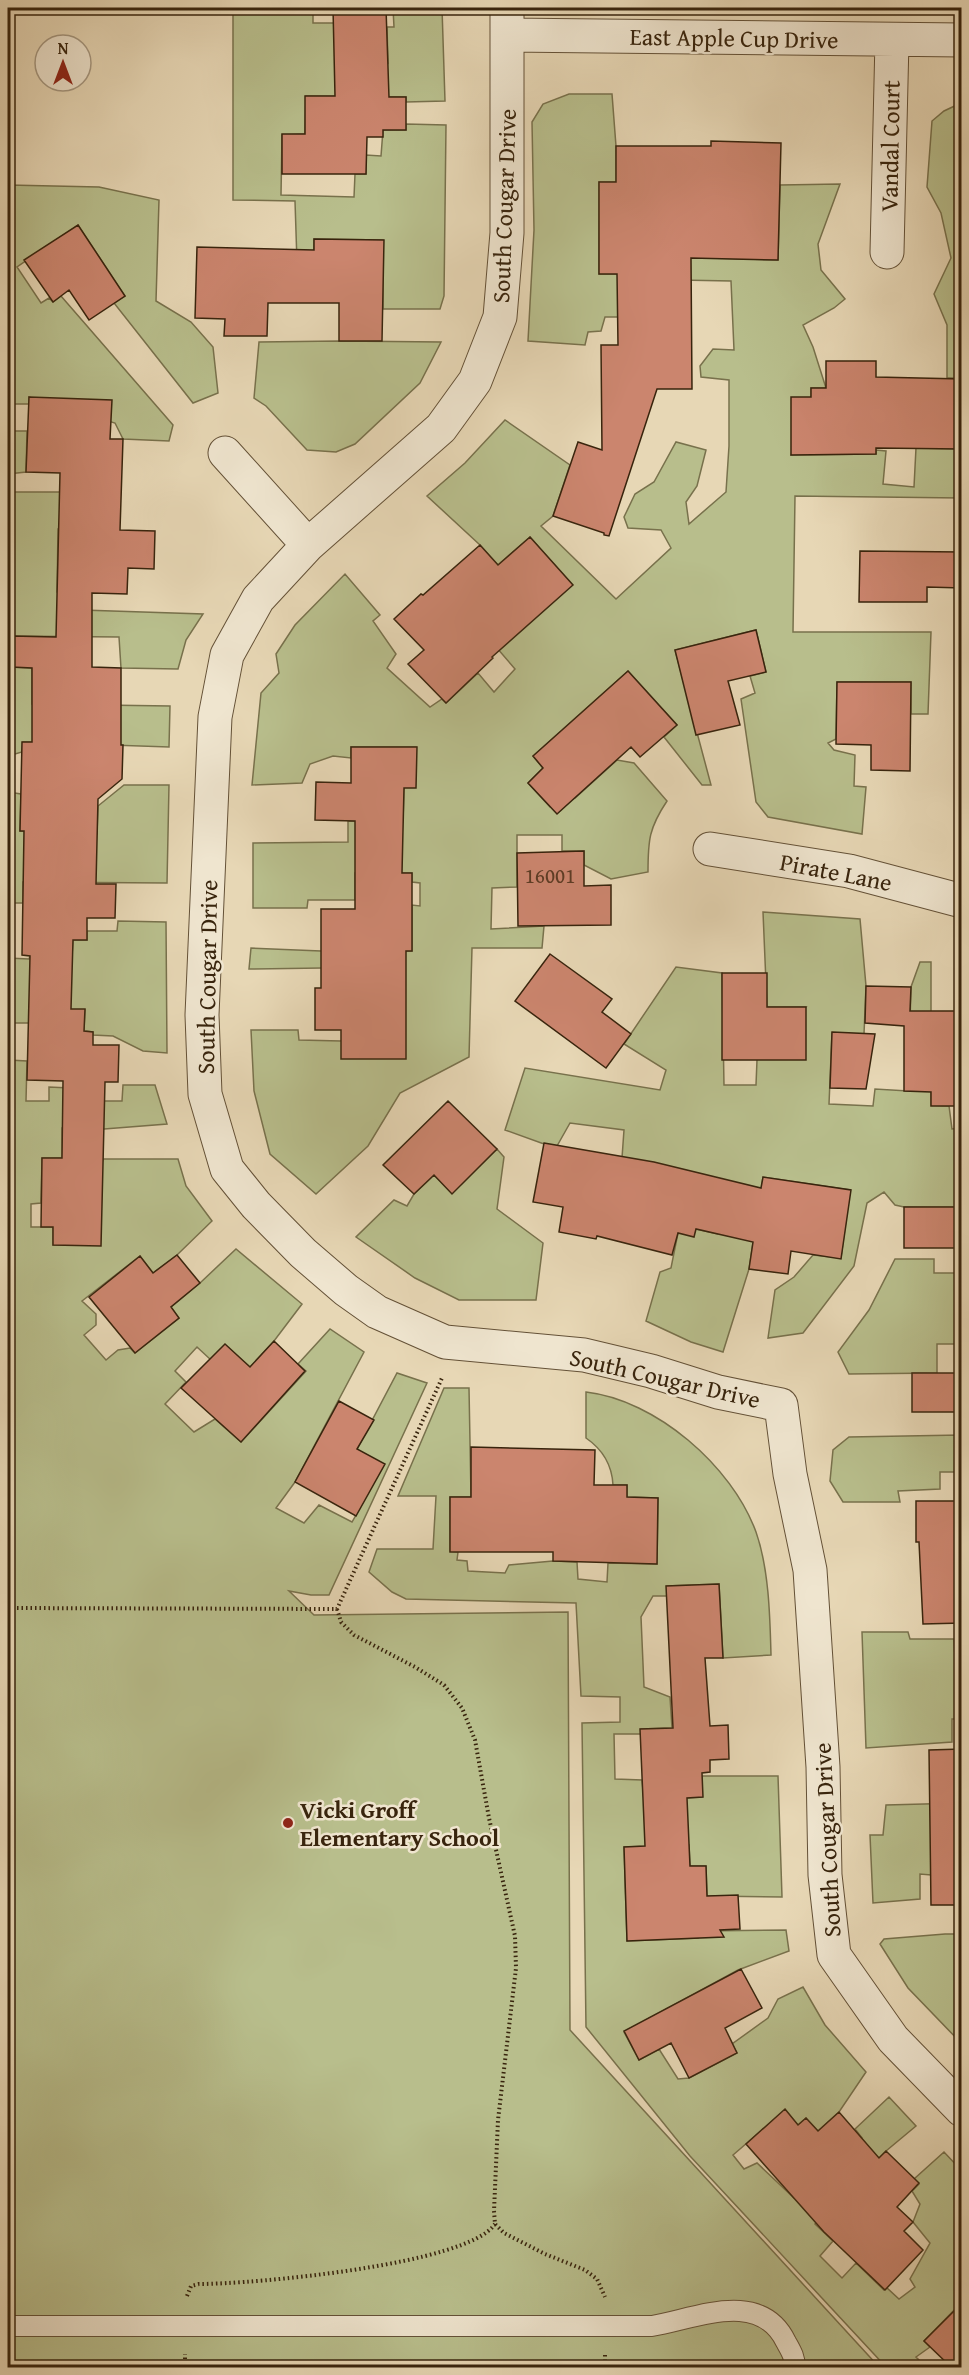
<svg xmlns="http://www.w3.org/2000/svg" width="969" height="2375" viewBox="0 0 969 2375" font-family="'Gentium Book Plus',serif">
<rect width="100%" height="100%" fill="#e7d7b5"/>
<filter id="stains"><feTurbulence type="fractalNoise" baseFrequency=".00333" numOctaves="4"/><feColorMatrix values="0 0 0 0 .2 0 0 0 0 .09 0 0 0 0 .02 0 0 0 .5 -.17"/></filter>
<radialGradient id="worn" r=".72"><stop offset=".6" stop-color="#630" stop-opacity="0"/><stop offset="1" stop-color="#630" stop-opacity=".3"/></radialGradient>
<path fill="#b8be8c" stroke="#78714c" stroke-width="1.5" d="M233 8H313V23H334L388 63 387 27H394L393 8H442L445 101 406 102V97L306 96 305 134 282 135 281 195 354 197 355 174H366V155L381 156 383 130H406V124L446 125 444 296 440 309H383V240L314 239 313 293H298L295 201 233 200Z
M569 94H612L616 146V182H599V274H639L658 233 708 258 778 260 780 185 840 184 818 244 821 270 845 299 834 308 803 325 813 347 826 388H811V397L791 455 876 454V450L886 451 883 484 914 487 916 448 962 449 961 498 795 496 793 632H931L928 714H911V682H837L836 739 828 743 834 750 855 755 854 786 866 787 862 834 768 817 756 802 741 699 755 693 750 676 766 672 756 630 675 650 711 785H702L664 737 677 725 628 671 533 756 543 768 528 783 550 807 575 798 617 760 634 763 667 801C649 828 648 840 648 872L611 879 584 865V851H562V835H517V887L492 888 491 929 544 926 542 948H472L469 1057 400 1093 368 1146 316 1194 270 1154 254 1091 251 1030H298L299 1040 341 1041 390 967 249 969 251 948 321 951H412V905L420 906V883L412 882V873H355V900H308L307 908H253V843L348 842V821L403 822 404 788 416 747H351V758L333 756 310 764 302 783 252 785 261 693 279 673 276 654 295 625 345 574 380 615 373 621 396 654 387 668 430 707 442 699 446 703 478 673 494 692 515 669 478 626 572 585 530 537 498 565 480 545 427 496 465 463 505 420 570 465 553 516 541 526 616 599 671 548 661 530 628 528 624 517 635 494 654 482 676 442 706 450 697 486 686 502 689 524 726 492 729 446V380L701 377 700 366 713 349 734 350 731 281 679 280 629 317H605L601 331 588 332 585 345 528 341 534 230 532 122 543 104Z
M961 103V378H947V325L934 294 951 258 941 213 927 187 932 121 944 111Z
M8 185 99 187 159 200 156 301 191 322 213 347 218 393 193 403 114 303 125 296 78 225 17 267 41 303 49 298 53 302 61 296 173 425 169 441 123 439 115 423 29 397V404H8Z
M339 341 441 342 420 383 355 444 336 452 307 450 266 406 254 398 259 342Z
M8 413V431H27L26 472 8 474Z
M8 492H117L115 530 58 529 57 592H81L82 610 203 614 186 640 178 669 121 668 119 637 12 636 11 667 32 668V704L170 706 169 747 23 742 22 752 8 756Z
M124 785H169L167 883 23 882V903H8V792L21 794 20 831 97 834 98 806Z
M763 912 860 919 866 986 864 1034 832 1033 829 1104 873 1106 875 1089 908 1091 911 987 920 962H931V1105L949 1106 952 1129 961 1128V1207H904L895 1205 884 1192 867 1203 854 1266 803 1333 768 1338 775 1290 794 1277 813 1255 841 1258 850 1190 763 1177 749 1269 723 1352 691 1342 646 1321 660 1272 671 1268 678 1233 696 1229 718 1234 622 1158 624 1130 570 1123 557 1146 544 1144 505 1130 525 1068 660 1090 666 1070 624 1044 676 967 722 973 724 1085H756L757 1060 806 1007H767Z
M118 921 166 922 167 1053 143 1051 113 1036 93 1035V1032L84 1031 85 1010 28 1023H8V958L29 959 30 956H72L73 940H87V931H117Z
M8 1060 27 1061 26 1101H49V1087L91 1089 90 1101H122L123 1085H155L167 1124 104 1129 62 1128V1158H42L41 1203 31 1204V1227H53V1245H76L103 1159H178L186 1186 212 1221 177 1255 153 1273 140 1256 82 1301 96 1314V1325L84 1335 106 1360 118 1350 130 1348 135 1353 179 1318 171 1307 200 1283 236 1249 302 1304 274 1341 250 1367 225 1345 211 1360 197 1347 175 1371 186 1382 165 1404 194 1432 215 1419 241 1442 306 1371 298 1364 330 1329 364 1352 295 1482 276 1508 304 1523 319 1505 352 1522 356 1515 357 1449 397 1373 427 1383 329 1595H311L289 1591 314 1615 568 1612 570 2030 879 2367 8 2368Z
M497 1149 504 1157 497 1209 543 1243 536 1300H459L415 1278 356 1237 394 1200 407 1206 414 1194 434 1175 452 1193Z
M895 1259H934V1273H961V1344H937V1373L849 1374 838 1352 869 1310Z
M444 1388H469L471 1497H450V1551L458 1552 457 1560 467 1561 468 1571 505 1573 509 1565 553 1561 577 1562 578 1579 607 1582 608 1563 657 1564 658 1498 627 1497V1485H613C612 1465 602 1449 586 1438V1392C656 1400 732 1466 756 1532 769 1569 770 1617 771 1655L723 1658 719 1584 667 1586V1596H653L641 1617 644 1687 670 1697 672 1728 641 1729V1734H614L615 1779 642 1780 644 1800 702 1797V1776H778L782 1897 707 1896 706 1866H690L689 1845 624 1847 627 1941 698 1938 699 1931 786 1930 789 1951 738 1970 624 2032 639 2060 659 2049 678 2079 689 2078 737 2053 732 2044 768 2018 778 1999 803 1987 825 2025 866 2072 839 2112 818 2131 806 2118 798 2125 785 2110 733 2155 744 2169 757 2163 794 2198 862 2138 855 2129 889 2097 916 2126 886 2151 815 2224 833 2241 820 2256 842 2278 856 2263 884 2290 887 2288 899 2299 915 2287 910 2279 930 2243 913 2222 920 2204 912 2191 919 2184 914 2179 944 2152 961 2170V2303L924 2341 930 2347 916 2357 926 2367H886L690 2156 586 2027 582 1723 620 1722V1697L581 1696 576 1603 406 1599 392 1592 369 1572 377 1549H433L436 1496H398Z
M961 1435V1472H940V1489L898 1491 900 1502H843L830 1481 833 1450 849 1437Z
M862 1632H908L910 1639H954L955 1657H961L962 1719H952V1742L866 1748Z
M961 1803 931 1827V1875L920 1874V1899L873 1903 870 1835H883L886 1805Z
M945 1934H961V2043L908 1988 880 1944 884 1939Z"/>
<path fill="#cb856e" stroke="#38240d" stroke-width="1.5" d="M333 8H386L389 97H406V130H383V137H367L366 174H282V134H305V96H335Z
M711 141 781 143 778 260 691 258 692 389H657L609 536 604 535V533L553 516 578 442 602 450 601 345H618L617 274H599V182H616V146H711Z
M78 225 125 296 89 320 69 290 53 302 24 260Z
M314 239 384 240 382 341H339V303H268L267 336H224L225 319 195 318 197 247 314 250Z
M826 361H876V377L962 379V449L876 448V454L791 455V397H811V388H826Z
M29 397 112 400 110 439H123L120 530 155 531 154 569 128 568 127 594 92 593V667L121 668V745H123L122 779 98 799 96 884H116L115 918H87V940H73L71 1009H85L84 1031 93 1032V1045H119L118 1082H105L101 1246 53 1245V1227H41L42 1158H62L63 1081 27 1080 30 956 22 955 24 831H20L22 742H32V668L11 667V636L56 637 60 473 26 472Z
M530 537 573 585 492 657 493 658 446 703 408 664 424 650 394 619 421 594 423 595 480 545 498 565Z
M860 551 962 552V588L927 587V602H859Z
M756 630 766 672 728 681 740 725 696 735 675 650Z
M628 671 677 725 640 757 631 747 557 814 528 783 543 768 533 756Z
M837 682H911L910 771 871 770V745L836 744Z
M351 747H417L416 788H404L402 873H412V951H406V1059H341V1030H315V988H321V909H355V821L315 820 316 782 351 783Z
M584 851V886L611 885V925L518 926 517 853Z
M550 954 612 999 602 1012 631 1034 606 1068 515 1001Z
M722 973H767V1007H806V1060H722Z
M866 986 911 987 910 1011H962V1106H931V1092L904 1091V1026L865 1023Z
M832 1032 875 1034 866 1089 830 1088Z
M448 1101 497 1149 452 1194 434 1175 414 1194 383 1165Z
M544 1143 654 1162 761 1188 763 1177 851 1190 841 1259 791 1251 788 1274 749 1269 753 1242 696 1229 694 1237 678 1233 672 1255 597 1236 596 1239 559 1232 563 1207 533 1202Z
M904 1207H962V1248H904Z
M177 1255 200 1283 171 1307 179 1318 135 1353 89 1297 140 1256 153 1273Z
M274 1341 305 1371 241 1442 181 1388 225 1344 250 1367Z
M912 1373H962V1412H912Z
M339 1401 374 1420 357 1449 385 1464 356 1516 295 1482Z
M471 1447 595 1450 594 1485H627V1497L658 1498 657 1564 553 1561V1552H450V1497H471Z
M916 1501H962V1623L923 1624 919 1542H916Z
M719 1584 723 1658H705L710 1726 728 1725 729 1759 710 1760V1772L702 1773 703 1797 687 1798 690 1866H706L707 1896 738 1895 740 1929 720 1930 724 1937 627 1941 624 1847 645 1846 640 1729 673 1728 666 1586Z
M962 1749V1905H931L929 1750Z
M741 1969 762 2008 725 2028 737 2053 689 2078 671 2043 639 2060 624 2031Z
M785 2109 798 2125 806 2118 818 2131 839 2112 879 2158 886 2151 919 2183 897 2207 913 2222 904 2231 923 2250 885 2290 824 2232 746 2144Z
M962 2303V2367H951L924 2341Z"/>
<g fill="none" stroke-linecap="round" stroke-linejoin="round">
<defs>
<path id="service" d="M8 2326H652C695 2319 760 2288 786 2342 791 2351 795 2357 795 2368"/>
<path id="minor" d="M507 8V233L500 317 475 381 441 428 308 545 258 599 227 655 215 717 202 1015 205 1094 227 1169 256 1205 303 1253 346 1290 377 1312 445 1342 584 1355 651 1371 718 1392 781 1405 790 1474 810 1570 823 1767 825 1875 834 1955 893 2039 962 2110
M507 35 962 40
M887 252 892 40
M225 453 308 545
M710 849 849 871 962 901"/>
</defs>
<use href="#service" stroke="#645137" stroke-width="22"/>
<use href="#minor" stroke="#645137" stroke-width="35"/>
<path stroke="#38240d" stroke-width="4" stroke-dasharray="1.5 3" stroke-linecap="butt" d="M8 1608 337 1609 442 1378
M337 1609 341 1622 354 1635 415 1667 444 1685 462 1708 475 1740 489 1818 515 1936 516 1968 498 2120 494 2211 495 2224 504 2233 545 2254 585 2270 597 2279 605 2297
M187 2296 191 2286 199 2284C253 2284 467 2265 495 2224
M605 2355V2368
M185 2368V2354"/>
<use href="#service" stroke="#efe5cf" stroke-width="20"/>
<use href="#minor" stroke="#efe5cf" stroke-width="33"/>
</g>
<circle fill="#8f2418" stroke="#efe5cf" stroke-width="2" cx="288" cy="1823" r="6"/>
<g text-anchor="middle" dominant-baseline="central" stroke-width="5" stroke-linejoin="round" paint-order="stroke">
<g font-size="21" fill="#5d3c25">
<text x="550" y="875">16001</text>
</g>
<g font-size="24" fill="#38240d" stroke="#efe5cf">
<text transform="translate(734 38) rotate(1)">East Apple Cup Drive</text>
<text transform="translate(890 146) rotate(-89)">Vandal Court</text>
<text transform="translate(504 206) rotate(-88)">South Cougar Drive</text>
<text transform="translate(836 872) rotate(11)">Pirate Lane</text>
<text transform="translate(207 977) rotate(-89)">South Cougar Drive</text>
<text transform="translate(665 1378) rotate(13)">South Cougar Drive</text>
<text transform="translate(827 1840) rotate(-93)">South Cougar Drive</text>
</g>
<g font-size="24" font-weight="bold" fill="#38240d" stroke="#efe5cf" text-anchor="start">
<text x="300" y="1809">Vicki Groff<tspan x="300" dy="28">Elementary School</tspan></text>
</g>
</g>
<rect width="969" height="2375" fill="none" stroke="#e7d7b5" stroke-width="30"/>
<rect x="9" y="9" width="951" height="2357" fill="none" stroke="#38240d" stroke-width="3"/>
<rect x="15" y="15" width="939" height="2345" fill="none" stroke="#38240d" stroke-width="1.5"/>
<g transform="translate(63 63)"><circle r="28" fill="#efe5cf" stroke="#a69881" stroke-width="1.5"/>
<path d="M0-4.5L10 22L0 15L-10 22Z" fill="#8f2418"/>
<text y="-9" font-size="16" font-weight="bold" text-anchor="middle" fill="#38240d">N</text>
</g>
<rect width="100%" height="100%" filter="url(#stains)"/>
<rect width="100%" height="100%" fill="url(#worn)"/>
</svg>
